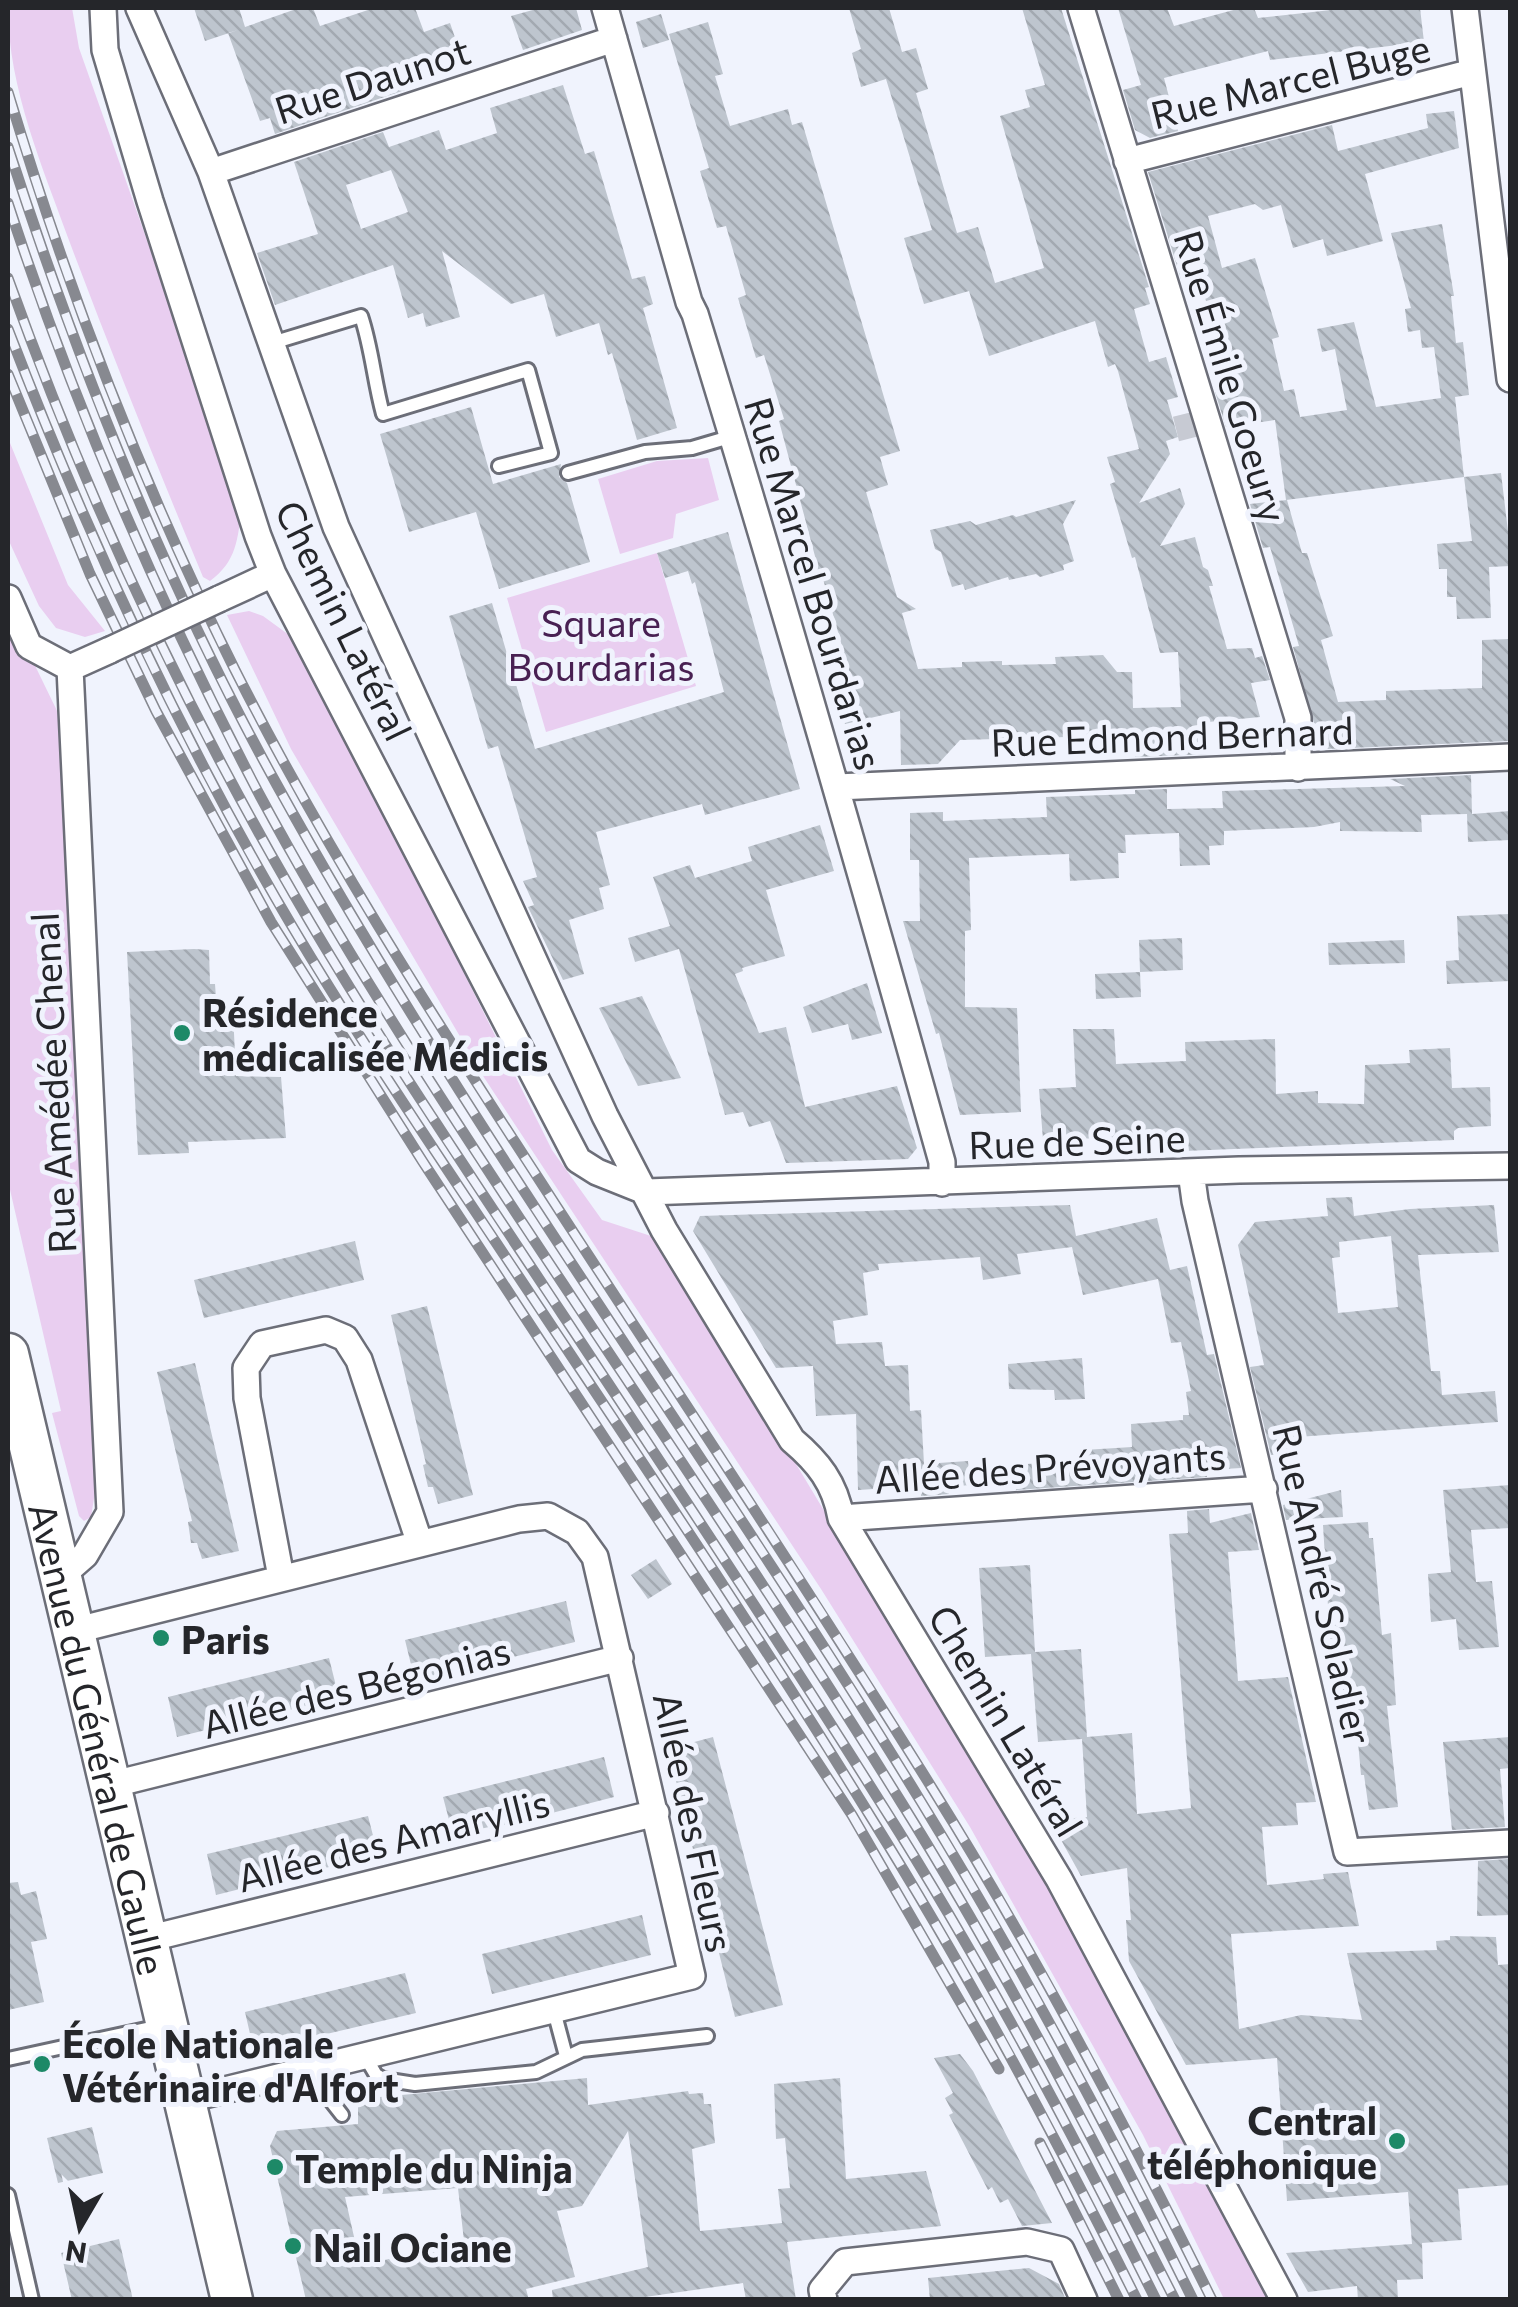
<svg xmlns="http://www.w3.org/2000/svg" width="1518" height="2307" viewBox="0 0 1518 2307" font-family="Commissioner,sans-serif">
<defs>
<pattern id="building-back-hatch" width="6" height="6" patternUnits="userSpaceOnUse" patternTransform="scale(2.5)"><rect width="6" height="6" fill="#bec5ce"/><path d="M-1 5l2 2M0 0l6 6M5-1l2 2" fill="none" stroke="#a3a9b1"/></pattern>
</defs>
<rect width="100%" height="100%" fill="#f0f3fd"/>
<path fill="#e9cef0" d="M8 8H72L79 48 242 509C237 540 237 561 210 581L203 577C157 466 112 355 70 243 43 168 8 88 8 8Z
M8 438 68 585 105 631 85 637 56 628 39 606 8 539Z
M708 458 719 500 676 514 673 538 620 554 598 479 657 461Z
M657 553 696 686 546 732 507 598Z
M8 610 60 717 95 1492 91 1517 84 1521 79 1516 52 1413 61 1411 8 1181Z
M249 611 263 616 300 643 552 1150 602 1220 651 1236 781 1439 1067 1915 1272 2299H1224L1143 2135 970 1827 821 1589 485 1079 291 749 227 615Z"/>
<path fill="url(#building-back-hatch)" fill-rule="evenodd" d="M194 8H239L245 27 299 8H313L320 26 374 8H415L424 32 450 23 460 52 394 75 405 90 275 134 270 118 260 121 228 33 238 30 205 41Z
M540 8H576L582 30 523 50 511 16Z
M849 8H889L902 52 916 48 928 89 916 93 957 233 978 227 995 283 1044 268 1000 116 1030 107 1025 90 1045 85 1022 8H1061L1149 287 1145 288 1150 304 1134 309 1149 362 1166 357 1178 397 1167 400 1178 437 1166 441 1170 454 1139 503 1180 488 1185 504 1160 546 1195 537 1203 567 1208 570 1213 586H1209L1227 649 1252 648 1255 658 1262 656 1270 680 1251 683 1260 717 1208 722V754L1135 757 1134 735 996 739 960 740 938 764 901 765 900 711 845 724 833 684 851 678 823 579 799 564 816 560 779 421 784 419 764 355 756 358 738 298 746 295 726 226 717 228 700 171 709 168 669 34 708 22 723 74 715 76 730 126 788 109 792 125 802 122 900 451 880 457 888 485 866 492 897 597 916 609 902 613 918 669 962 667V662L1002 661V665L1056 664 1055 657 1103 655 1117 672H1132L1133 708 1181 707 1178 652 1160 653 1135 557 1132 558 1110 484 1115 482 1107 457 1139 449 1118 371 1115 364 1108 367 1095 321 989 356 969 291 924 304 904 238 932 230 886 79 861 87 852 53 861 49Z
M1118 8H1167L1174 26 1241 8H1254L1258 18 1349 8H1420L1424 42 1270 60 1268 51 1164 78 1178 131 1150 138 1135 130 1123 90 1141 85Z
M661 14 669 40 643 48 636 22Z
M563 85 585 154 594 151 632 279 645 276 653 304 643 308 677 428 637 440 612 353 608 355 599 323 556 337 544 294 511 304 442 251 460 317 426 327 423 313 408 318 393 265 275 305 257 253 318 234 294 162 383 132 389 147 439 130 446 150 497 133 490 108ZM391 170 408 212 361 229 346 185Z
M1454 111 1459 148 1365 174 1383 241 1327 256 1323 239 1293 248 1281 205 1263 210 1255 204 1208 216 1222 268 1255 258 1279 337 1272 339 1284 391 1294 389 1300 417 1347 410 1335 349 1322 352 1317 329 1354 322 1376 407 1441 398 1434 347 1422 348 1420 330 1408 332 1405 309 1411 308 1391 233 1442 224 1454 296H1451L1456 343 1463 342 1469 395 1455 397 1464 477 1501 473 1510 548V566L1489 567 1491 618 1457 619 1456 597H1447V569H1439L1437 544 1472 541 1464 477 1286 500 1275 420 1226 427 1215 392 1232 389 1198 274 1181 279 1148 172 1332 125 1338 151 1428 128 1426 114Z
M471 407 493 484 561 464 559 477 567 483 590 562 499 589 476 512 409 532 380 434Z
M1076 500 1063 524 1074 561 1063 565 1064 570 1040 577 1036 574 1009 580 1008 577 965 590 963 584 952 587 941 552 935 549 930 530 970 521 976 525 1013 515 1016 517Z
M1287 500 1302 553H1307L1333 636 1321 640 1338 702 1386 700V691L1482 688V640L1510 639V741L1327 749 1320 745 1293 647 1299 646 1270 547 1263 548 1250 504Z
M728 532 800 789 705 815 702 804 596 832 610 885 599 888 604 909 569 920 584 974 563 980 528 907 534 905 523 881 537 877 498 746 488 749 449 616 492 603 535 749 724 692 695 582 692 584 688 571 665 578 657 553Z
M1471 775 1472 814 1510 811V840L1468 842 1467 814 1421 815 1422 832 1340 831V822L1314 827 1224 831V845L1209 846 1210 865 1180 866 1179 833 1125 835 1126 853H1118L1119 878 1070 881 1069 854 969 858 971 930 965 931V1007L1017 1008 1021 1112 960 1115 939 1033 936 1034 903 921H920L919 860H910V813L943 812V821L1047 817 1046 797 1135 794V790L1167 789V809L1223 808 1222 791 1405 786 1390 779Z
M820 825 834 871 766 890 785 956 742 968 743 971 735 974 759 1033 786 1027 805 1107 897 1086 917 1148 908 1159 786 1163 770 1121 749 1127 743 1112 725 1115 679 949 635 962 628 938 670 926 653 877 690 865 695 878 752 861 748 847Z
M1510 914V981L1447 984 1446 961 1459 960 1457 916Z
M1182 938 1183 970 1140 972 1139 940Z
M1404 940 1405 963 1329 965 1328 943Z
M194 949 209 950 210 984H215L217 1012H233L236 1076 281 1077 286 1138 188 1142 189 1153 138 1155 127 952Z
M1140 972 1141 997 1096 999 1095 974Z
M867 983 882 1033 852 1040 848 1024 812 1033 803 1007Z
M642 996 681 1078 638 1086 599 1008Z
M1073 1029H1114L1116 1064 1186 1061 1185 1042 1275 1039 1276 1094 1318 1091V1103L1364 1104 1365 1065 1410 1063 1409 1050 1450 1048 1452 1088 1490 1087 1491 1126 1458 1128 1454 1131V1140L1158 1152 1102 1153V1138L1043 1140 1039 1089 1076 1087Z
M1352 1197 1354 1216 1410 1209 1494 1205 1499 1252 1418 1255 1431 1371H1440L1442 1395 1495 1391 1498 1422 1298 1437 1299 1453 1271 1455 1250 1367 1264 1365 1238 1245 1255 1222 1328 1216 1326 1198ZM1391 1236 1398 1307 1338 1313 1332 1258 1340 1257 1339 1242Z
M1070 1205 1076 1236 1157 1218 1170 1270 1187 1266 1207 1355 1214 1354 1241 1468 1207 1470V1477L1016 1490 1014 1465 1085 1460 1084 1450 1132 1447 1131 1424 1183 1420V1415H1189L1186 1392 1191 1391 1181 1342 1171 1343 1158 1279 1083 1295 1072 1247 1017 1254 1021 1274 983 1280 980 1257 878 1264 879 1270 863 1273 868 1315 833 1321 836 1344 882 1342 885 1366 908 1365 910 1411 921 1410 924 1464 968 1461 970 1485 949 1487V1494L921 1496 920 1486 858 1490 856 1414 816 1416 813 1366 776 1368 693 1231 700 1216Z
M355 1241 364 1280 204 1318 194 1280Z
M427 1306 473 1495 438 1504 433 1487H428L423 1465 426 1464 391 1315Z
M1082 1358 1085 1399 1055 1400 1054 1390 1009 1389 1008 1364Z
M195 1363 239 1551 202 1559 197 1543H191L188 1522 192 1521 157 1372Z
M1510 1485V1528L1471 1530 1476 1582 1492 1581 1499 1647 1459 1650 1456 1619 1431 1622 1428 1574 1451 1572 1443 1490Z
M1341 1490 1343 1517 1286 1520 1283 1505Z
M1209 1509 1210 1523 1251 1513 1259 1550 1228 1552 1238 1681 1288 1677 1316 1802 1296 1803 1298 1825 1262 1827 1267 1885 1324 1879 1323 1874 1348 1872 1359 1926 1231 1934 1239 2029 1301 2015 1362 2020 1347 1953 1437 1950 1436 1941 1450 1940V1936L1496 1937 1498 1965 1510 1964V2185L1458 2189 1462 2240 1422 2243 1423 2279 1397 2280 1398 2300H1358L1357 2286 1308 2292 1286 2253 1412 2244 1408 2192 1287 2201 1277 2058 1186 2065 1129 1961 1126 1920H1131L1127 1868 1081 1876 1050 1820 1087 1817 1082 1739 1038 1742 1031 1654 985 1657 979 1568 1030 1565 1035 1652 1081 1649 1087 1737 1132 1733 1137 1814 1191 1808 1169 1534 1188 1533 1187 1511Z
M1368 1522 1369 1538H1373L1382 1635 1391 1633 1396 1705 1387 1706 1398 1807 1369 1810 1364 1775H1361L1355 1709 1345 1710 1339 1639H1330L1323 1525Z
M656 1559 672 1584 648 1599 631 1575Z
M566 1601 575 1642 415 1681 405 1640Z
M329 1658 339 1698 177 1737 168 1697Z
M713 1737 783 2005 735 2017 668 1749Z
M1510 1737V1768L1500 1769 1505 1827 1452 1830 1443 1742Z
M604 1757 614 1797 489 1829V1827L453 1835 443 1797Z
M368 1816 378 1855 216 1895 207 1854Z
M1508 1859 1510 1915 1477 1916 1478 1861Z
M18 1882 21 1895 36 1891 47 1939 31 1942 44 2002 8 2010V1883Z
M642 1915 651 1955 492 1994 482 1954Z
M405 1973 416 2013 254 2051 245 2012Z
M960 2054 973 2071 1052 2223 1022 2226 1008 2199 1000 2203 992 2187 988 2190 949 2115 953 2113 945 2098 953 2093 934 2058Z
M587 2078 588 2105 688 2091 689 2094 703 2093 704 2104H711L715 2143 692 2149 700 2231 782 2223 778 2189 790 2188 785 2138 776 2139 774 2084 840 2078 846 2179 926 2171 941 2226 787 2242 796 2300H746L743 2283 624 2300H553L552 2290 648 2267 628 2131 582 2206 557 2211 575 2277 526 2289 529 2300H306L270 2146 277 2131 358 2124V2099ZM458 2188 464 2241 368 2264 365 2248 357 2250 345 2197Z
M92 2127 103 2173 58 2183 47 2138Z
M119 2239 133 2300H72L61 2253Z
M1029 2268 1059 2284 1066 2300H930L928 2278Z"/>
<g fill="none" stroke-linecap="round" stroke-linejoin="round">
<path stroke="#c7cad3" stroke-width="25" stroke-dasharray="25 12" stroke-linecap="butt" d="M1176 429 1208 421"/>
<defs>
<path id="lane" d="M272 343 361 316C372 349 374 381 383 414L528 370 551 453 499 466
M568 473 645 452 692 448 733 436
M554 2011 566 2056
M366 2058 376 2075 383 2079 415 2084 536 2072 582 2050 707 2036
M8 2059 160 2026
M300 2075 320 2087 342 2115
M8 2195 32 2300"/>
<path id="street" d="M103 8 105 50 150 201 258 536 273 574 578 1160 597 1172 647 1192 1239 1170 1510 1166
M139 8 211 172 336 527 605 1116 664 1230 792 1440C818 1462 835 1483 841 1518L1059 1879 1284 2300
M605 8 689 302 695 314C782 596 863 879 942 1162V1183
M1081 8 1298 718V768
M1465 8 1510 379
M1127 161 1472 72
M211 172 614 39
M8 598 29 646 70 668
M219 599 273 574
M70 668 110 650
M837 787 1510 757
M1191 1172 1195 1201 1347 1852 1510 1843
M841 1518 1264 1489
M61 1576 85 1555 110 1512 70 668
M281 1577 247 1398 246 1368 262 1344 326 1330 345 1338 359 1360 420 1544
M73 1631 519 1519 548 1516 577 1532 595 1557 692 1976 184 2100
M110 1785 620 1658
M147 1939 656 1813
M824 2300 822 2290 845 2262 1027 2242 1061 2250 1084 2300"/>
<g id="primary">
<path id="s1" d="M8 1354 232 2300"/>
</g>
</defs>
<use href="#lane" stroke="#6c6e78" stroke-width="18"/>
<use href="#street" stroke="#6c6e78" stroke-width="30"/>
<use href="#primary" stroke="#6c6e78" stroke-width="45"/>
<use href="#lane" stroke="#fff" stroke-width="12"/>
<use href="#street" stroke="#fff" stroke-width="25"/>
<use href="#primary" stroke="#fff" stroke-width="40"/>
<defs>
<path id="rail" d="M8 92C68 291 142 484 235 670 323 844 427 1007 533 1170 666 1376 803 1580 932 1788 1035 1953 1126 2126 1212 2300
M8 147C79 367 165 583 277 785 471 1136 711 1458 920 1800 1019 1961 1109 2129 1193 2300
M8 203C74 406 159 603 258 792 338 941 431 1084 524 1225 650 1416 780 1606 901 1802 1001 1962 1089 2131 1175 2300
M8 278C84 491 179 696 293 893 371 1028 459 1158 545 1288 659 1460 774 1633 884 1808 984 1966 1072 2132 1156 2300
M8 329C83 525 170 715 275 897 342 1013 417 1124 491 1235 619 1428 750 1621 872 1819 969 1974 1055 2136 1137 2300
M8 374 90 574 156 711 271 922 423 1162 852 1815 999 2069
M1040 2143 1119 2300"/>
</defs>
<use href="#rail" stroke="#878990" stroke-width="11"/>
<use href="#rail" stroke="#f0f3fd" stroke-width="8" stroke-dasharray="22" stroke-linecap="butt"/>
<defs>
<path id="street-bridge" d="M110 650 219 599"/>
</defs>
<use href="#street-bridge" stroke="#6c6e78" stroke-width="30" stroke-linecap="butt"/>
<use href="#street-bridge" stroke="#fff" stroke-width="25"/>
</g>
<g fill="#1d8967" stroke="#f0f3fd" stroke-width="4">
<circle cx="182" cy="1033" r="10"/>
<circle cx="161" cy="1638" r="10"/>
<circle cx="42" cy="2064" r="10"/>
<circle cx="1397" cy="2141" r="10"/>
<circle cx="275" cy="2167" r="10"/>
<circle cx="293" cy="2246" r="10"/>
</g>
<g text-anchor="middle" dominant-baseline="central" stroke-width="10" stroke-linejoin="round" paint-order="stroke">
<g font-size="38" fill="#25262a" stroke="#f0f3fd">
<text transform="translate(372 79) rotate(-18)">Rue Daunot</text>
<text transform="translate(1290 80) rotate(-14)">Rue Marcel Buge</text>
<text transform="translate(1232 376) rotate(73)">Rue Émile Goeury</text>
<text transform="translate(815 583) rotate(73)">Rue Marcel Bourdarias</text>
<text transform="translate(345 620) rotate(64)">Chemin Latéral</text>
<text transform="translate(1172 735) rotate(-2)">Rue Edmond Bernard</text>
<text transform="translate(52 1083) rotate(-93)">Rue Amédée Chenal</text>
<text transform="translate(1077 1140) rotate(-2)">Rue de Seine</text>
<text transform="translate(1050 1466) rotate(-4)">Allée des Prévoyants</text>
<text transform="translate(1324 1584) rotate(77)">Rue André Soladier</text>
<text transform="translate(356 1686) rotate(-14)">Allée des Bégonias</text>
<text transform="translate(1007 1720) rotate(59)">Chemin Latéral</text>
<text stroke="none"><textPath href="#s1" startOffset="395">Avenue du Général de Gaulle</textPath></text>
<text transform="translate(695 1822) rotate(78)">Allée des Fleurs</text>
<text transform="translate(393 1839) rotate(-14)">Allée des Amaryllis</text>
</g>
<g font-size="38" fill="#482052" stroke="#f0f3fd">
<text x="601" y="621">Square<tspan x="601" dy="44">Bourdarias</tspan></text>
</g>
<g font-size="38" font-weight="bold" fill="#25262a" stroke="#f0f3fd" text-anchor="start">
<text x="202" y="1011">Résidence<tspan x="202" dy="44">médicalisée Médicis</tspan></text>
<text x="181" y="1638">Paris</text>
<text x="62" y="2042">École Nationale<tspan x="62" dy="44">Vétérinaire d'Alfort</tspan></text>
<text x="1377" y="2119" text-anchor="end">Central<tspan x="1377" dy="44">téléphonique</tspan></text>
<text x="295" y="2167">Temple du Ninja</text>
<text x="313" y="2246">Nail Ociane</text>
</g>
</g>
<rect width="1518" height="2307" fill="none" stroke="#25262a" stroke-width="20"/>
<g transform="translate(80 2227) rotate(189)" stroke="#f0f3fd" stroke-width="8" paint-order="stroke">
<path d="M0-8L18 38L0 25L-18 38Z" fill="#25262a"/>
<text y="-15" font-size="28" font-weight="bold" text-anchor="middle" fill="#25262a">N</text>
</g>
</svg>
